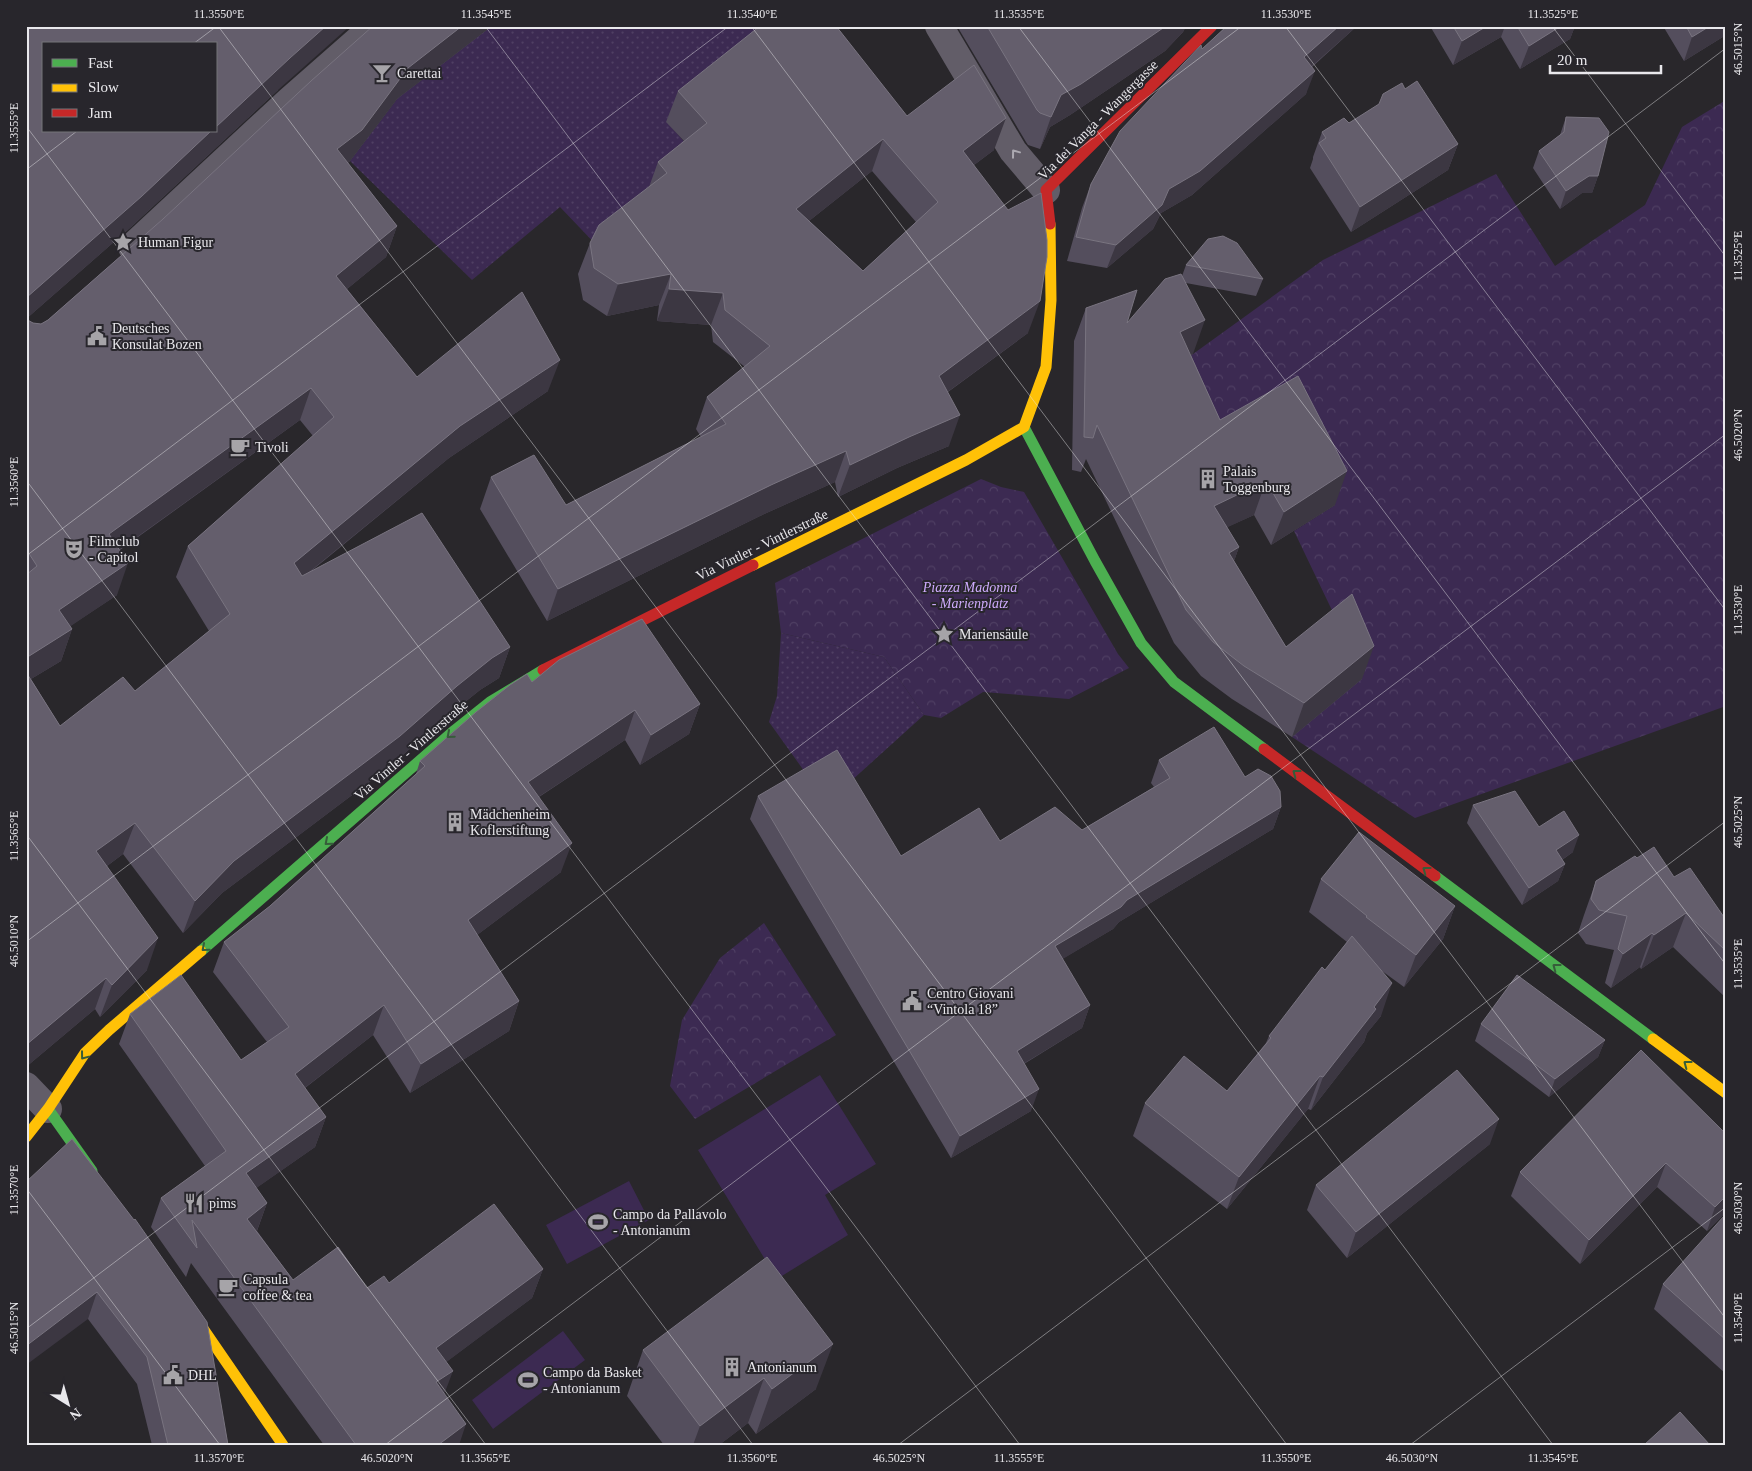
<svg xmlns="http://www.w3.org/2000/svg" width="1752" height="1471" viewBox="0 0 1752 1471" font-family="Georgia,serif">
<defs>
<pattern id="park-crowns" width="20" height="18" patternUnits="userSpaceOnUse" patternTransform="scale(1.25)"><rect width="20" height="18" fill="#3c2a52"/><path d="M2 6a3 3 0 1 1 6 0M12 15a3 3 0 1 1 6 0" fill="none" stroke="#4f3f63"/></pattern>
<pattern id="garden-dots" width="8" height="8" patternUnits="userSpaceOnUse" patternTransform="scale(1.25)"><rect width="8" height="8" fill="#3c2a52"/><path d="M2 2h.1M6 6h.1" fill="none" stroke="#4f3f63" stroke-width="1.8" stroke-linecap="round"/></pattern>
</defs>
<rect width="100%" height="100%" fill="#29272b"/>
<path fill="#3c2a52" d="M820 1075 876 1164 825 1195 848 1235 777 1279 698 1150Z
M629 1181 649 1220 567 1264 546 1225Z
M563 1331 585 1360 493 1429 472 1400Z"/>
<path fill="url(#park-crowns)" d="M1726 100V706L1415 818 1292 737 1340 627 1294 531 1335 505 1208 453 1167 365 1193 354 1323 260 1496 174 1555 266 1645 205 1682 127Z
M981 479 1001 487 1024 492 1118 654 1129 668 1069 699 983 692 941 718 924 715 884 657 781 633 775 583Z
M764 923 836 1035 695 1119 670 1086 682 1020 720 958Z"/>
<path fill="url(#garden-dots)" d="M491 26H789L667 122 695 154 602 251 560 207 472 280 350 161 410 82 414 86Z
M781 633 884 657 924 715 840 791 812 782 769 722 777 696Z"/>
<g fill="none" stroke-linecap="round" stroke-linejoin="round">
<path stroke="#625d68" stroke-width="28" d="M939 26 1013 151 1046 190
M132 247 289 101 371 29
M26 1086 48 1109"/>
<path stroke="#4caf50" stroke-width="11" d="M1024 427 1095 561 1141 643 1174 682 1264 749
M1435 876 1653 1039
M201 951 455 730 490 702 543 670
M48 1109 92 1171"/>
<path stroke="#ffc107" stroke-width="11" d="M1024 427 1046 367 1051 300 1050 224
M753 565 966 460 1024 427
M1653 1039 1726 1093
M26 1137 48 1109 85 1053 109 1030 201 951
M189 1308 283 1445"/>
<path stroke="#c62828" stroke-width="11" d="M1050 224 1046 190 1212 26
M543 670 753 565
M1264 749 1435 876"/>
</g>
<path fill="#544e5d" fill-rule="evenodd" d="M26 26 278 90 131 227 26 319 33 323 41 324 48 320 163 219 373 26H492L397 99 350 161 348 163 397 226 386 257 347 289 417 377 548 391 449 458 310 572 510 647 499 678 480 690 445 718 388 768 222 893 183 933 123 854 107 866 147 970 100 1017 95 1009 26 1067ZM300 420 313 436 188 546 176 577 209 631 135 691 60 726 31 679 61 661 72 629 70 626 117 595 120 550Z
M957 26H1186L1183 32 1165 51 1070 115 1050 127 1040 149 1028 145 1026 142Z
M1227 26H1357L1312 67 1306 94 1192 195 1161 213 1153 229 1107 268 1067 261 1082 208 1091 184 1202 49Z
M1430 26H1575L1570 39 1520 69 1501 37 1453 65Z
M1663 26H1726V35L1684 61Z
M1405 89 1458 144 1448 170 1351 232 1310 168 1313 159V157L1322 132 1349 123Z
M678 91 907 116 994 150 974 165 1028 333 948 392 949 446 897 468 838 497 835 482 760 516 547 621 480 509 491 477 566 505 701 437 696 429 707 397 745 367 713 342 711 325 657 321 659 305 607 316 583 300 578 274 590 243 649 187 658 162 684 141 666 122ZM872 171 916 222 863 271 809 221Z
M1566 117 1598 176 1592 193H1582L1560 209 1533 168 1539 151 1560 135Z
M1186 265 1263 279 1256 296 1186 283 1193 354 1191 355 1220 420 1335 505 1271 545 1254 515 1227 527 1239 547 1234 561 1286 647 1362 679 1292 737 1232 699 1201 676 1174 643 1086 459 1081 472 1072 470 1074 341 1086 308 1127 323 1182 276Z
M532 682 700 704 689 734 640 765 625 740 539 797 561 872 477 935 519 1001 509 1031 410 1093 373 1035 305 1088 326 1117 315 1147 256 1188 267 1203 257 1231 293 1280 367 1288 389 1283 543 1269 532 1298 446 1362 444 1393 459 1445H324L191 1263 186 1277 151 1227 161 1198 205 1166 119 1044 130 1014 241 1060 267 1042 213 972 224 942 270 906 416 774 420 761Z
M1159 760 1245 777 1281 807 1273 829 1119 922 1113 929 1062 959 1090 1005 1082 1028 1024 1064 1031 1111 951 1158 750 819 758 796 901 856 1000 841 1082 830 1154 787 1151 783Z
M1473 805 1539 827 1573 852 1562 860 1565 864 1558 881 1522 905 1467 823Z
M1637 858 1674 877 1726 920V998L1673 947 1641 969 1640 967 1611 988 1605 983 1614 950 1586 944 1578 933 1584 915 1596 881Z
M1321 879 1455 906 1443 939 1404 987 1382 971 1381 1016 1367 1033 1364 1042 1311 1110 1308 1109 1227 1209 1133 1136 1145 1103 1227 1091 1266 1043 1269 1036 1325 970 1347 942 1309 912Z
M1481 1024 1605 1040 1598 1057 1549 1097 1475 1041Z
M1726 1134V1212L1707 1231 1657 1187 1580 1264 1511 1196 1520 1172Z
M1490 1144 1347 1258 1307 1210 1316 1185Z
M26 1182 228 1445H152L137 1384 88 1319Z
M1726 1218V1374L1654 1309 1663 1284Z
M643 1350 816 1389 756 1434 748 1423 719 1445H664L627 1396Z"/>
<path fill="#3c3742" d="M326 26H350L278 90 131 227 26 319V298L27 297 211 131H216V127L290 58Z
M462 26H492L397 99 350 161 326 181 337 149 408 68Z
M1166 26H1186L1183 32 1165 51 1070 115 1050 127 1040 149 1051 117 1061 95Z
M1339 26H1357L1295 81 1304 57Z
M1487 26H1505L1501 37 1453 65 1462 41Z
M1561 26H1575L1570 39 1520 69 1529 46Z
M1710 26H1726V35L1684 61 1692 37Z
M1315 71 1306 94 1192 195 1161 213 1153 229 1107 268 1116 245 1169 189Z
M1006 118 994 150 951 182 963 151Z
M883 139 872 171 785 240 796 209Z
M1458 144 1448 170 1351 232 1360 207Z
M1589 176H1598L1592 193H1582L1560 209 1566 191Z
M397 226 386 257 325 307 336 276Z
M671 274 659 305 607 316 618 284Z
M669 289 723 293 711 325 657 321Z
M1040 301 1028 333 927 407 939 376Z
M1205 320 1193 354 1168 365 1180 332Z
M560 360 548 391 449 458 282 594 294 563 460 426Z
M311 388 300 420 98 565 109 534Z
M960 415 949 446 897 468 838 497 850 465 909 437Z
M846 451 835 482 760 516 547 621 558 589 771 485Z
M1347 471 1335 505 1271 545 1284 512Z
M1266 481 1254 515 1202 539 1214 506Z
M1239 547 1227 580 1229 553Z
M128 563 117 595 47 642 59 610Z
M72 629 61 661 26 682V658Z
M1374 646 1362 679 1292 737 1304 703Z
M510 647 499 678 480 690 445 718 388 768 222 893 183 933 195 901 234 861 492 658Z
M700 704 689 734 640 765 651 735Z
M635 710 625 740 517 811 528 782Z
M1281 807 1273 829 1119 922 1113 929 1046 969 1055 946 1127 900Z
M135 823 123 854 85 882 96 851Z
M1579 835 1573 852 1550 868 1556 850Z
M572 843 561 872 457 950 468 920Z
M1565 864 1558 881 1522 905 1529 888Z
M1455 906 1443 939 1404 987 1416 955Z
M1686 913 1673 947 1641 969 1654 935Z
M1652 933 1640 967 1611 988 1623 954Z
M158 938 147 970 100 1017 112 985Z
M106 978 95 1009 26 1067V1045Z
M1392 983 1381 1016 1367 1033 1364 1042 1311 1110 1323 1077 1374 1007Z
M519 1001 509 1031 410 1093 421 1064Z
M384 1005 373 1035 285 1103 295 1074Z
M1090 1005 1082 1028 1008 1073 1017 1051Z
M1605 1040 1598 1057 1549 1097 1555 1079Z
M1320 1076 1308 1109 1227 1209 1239 1177Z
M1039 1089 1031 1111 951 1158 960 1136Z
M326 1117 315 1147 235 1203 246 1173Z
M1499 1119 1490 1144 1347 1258 1356 1232Z
M1666 1163 1657 1187 1580 1264 1589 1240Z
M1726 1196V1212L1707 1231 1715 1207Z
M267 1203 256 1233 247 1219Z
M543 1269 532 1298 425 1378 436 1348Z
M97 1292 88 1319 26 1365V1346Z
M833 1344 816 1389 756 1434 772 1389Z
M453 1371 442 1400 436 1382Z
M764 1378 748 1423 719 1445H693L700 1426Z
M466 1424 459 1445H438Z"/>
<path fill="#645e6c" stroke="#797480" fill-rule="evenodd" d="M26 26H326L290 58 216 127V44H44V131H211L142 196 26 298Z
M373 26H462L408 68 362 130 337 149 397 226 336 276 417 377 522 292 560 360 460 426 294 563 302 576 422 513 510 647 492 658 457 686 400 736 234 861 195 901 135 823 96 851 158 938 112 985 106 978 26 1045V672L60 726 123 677 135 691 230 614 188 546 334 417 311 388 109 534 128 563 59 610 72 629 26 658V575L37 566 26 549V319L33 323 41 324 48 320 163 219 311 81Z
M760 26H836L907 116 974 65 1006 118 963 151 1008 210 1041 193 1047 240V257L1040 301 939 376 960 415 909 437 850 465 846 451 771 485 558 589 491 477 534 455 566 505 726 424 707 397 770 346 725 310 723 293 669 289 671 274 618 284 594 268 590 243 599 225 667 173 658 162 707 123 678 91ZM883 139 938 202 863 271 796 209Z
M987 26H1166L1081 84 1061 95 1051 117 1040 113 1037 110Z
M1227 26H1339L1304 57 1315 71 1200 171 1169 189 1162 205 1116 245 1076 237 1091 184 1120 131 1201 45 1202 49Z
M1453 26H1487L1462 41Z
M1517 26H1561L1529 46Z
M1686 26H1710L1692 37Z
M1417 81 1458 144 1360 207 1319 143 1326 138 1322 132 1344 118 1349 123 1379 104 1383 94 1402 83 1405 89Z
M1566 117 1599 118 1609 132 1598 176H1589L1566 191 1539 151 1564 132Z
M1223 236 1237 243 1263 279 1186 265 1208 239Z
M1181 274 1205 320 1180 332 1220 420 1298 376 1347 471 1284 512 1266 481 1214 506 1239 547 1229 553 1286 647 1352 594 1374 646 1304 703 1244 666 1213 642 1186 610 1097 425 1093 438 1084 437 1086 308 1137 290 1127 323 1165 279Z
M642 619 700 704 651 735 635 710 528 782 572 843 468 920 519 1001 421 1064 384 1005 295 1074 326 1117 246 1173 267 1203 247 1219 293 1280 338 1247 367 1288 384 1276 389 1283 494 1204 543 1269 436 1348 453 1371 436 1382 466 1424 438 1445H356L192 1220 197 1248 161 1198 226 1151 130 1014 181 975 241 1060 289 1027 224 942 270 906 425 766 420 761 476 712 510 685 527 674 532 682 559 660Z
M1214 727 1245 777 1258 769 1271 776 1280 791 1281 807 1127 900 1121 907 1055 946 1090 1005 1017 1051 1039 1089 960 1136 758 796 837 750 901 856 979 808 1000 841 1055 807 1082 830 1170 778 1159 760Z
M1515 791 1539 827 1564 811 1579 835 1556 850 1565 864 1529 888 1473 805Z
M1359 832 1455 906 1416 955 1366 917 1367 916 1321 879Z
M1654 847 1674 877 1690 868 1726 920V951L1686 913 1654 935 1652 933 1623 954 1618 949 1627 916 1599 910 1591 899 1596 881 1635 856 1637 858Z
M1352 936 1392 983 1374 1007 1376 1009 1323 1077 1320 1076 1239 1177 1145 1103 1184 1056 1227 1091 1271 1038 1269 1036 1322 967 1325 970Z
M1517 975 1605 1040 1555 1079 1481 1024Z
M1641 1050 1726 1134V1196L1715 1207 1666 1163 1589 1240 1520 1172Z
M1457 1070 1499 1119 1356 1232 1316 1185Z
M26 1071 27 1072 28 1092 26 1095Z
M72 1139 134 1220 135 1219 207 1322 228 1445H168L147 1357 97 1292 26 1346V1182Z
M1724 1216 1726 1218V1340L1663 1284Z
M767 1257 833 1344 772 1389 764 1378 700 1426 643 1350Z
M1680 1412 1710 1445H1644Z"/>
<defs><path id="oneway-chevron" d="M-2-3.5L2.5 0L-2 3.5" fill="none" stroke-width="1.6" stroke-linecap="round" stroke-linejoin="round" transform="scale(1.25)"/></defs>
<use stroke="#aca9b1" href="#oneway-chevron" transform="translate(1015 153) rotate(-127)"/>
<g stroke="#365d3a">
<use href="#oneway-chevron" transform="translate(450 735) rotate(139)"/>
<use href="#oneway-chevron" transform="translate(1296 773) rotate(-143)"/>
<use href="#oneway-chevron" transform="translate(328 842) rotate(139)"/>
<use href="#oneway-chevron" transform="translate(1426 870) rotate(-143)"/>
<use href="#oneway-chevron" transform="translate(205 948) rotate(139)"/>
<use href="#oneway-chevron" transform="translate(1556 967) rotate(-143)"/>
<use href="#oneway-chevron" transform="translate(84 1056) rotate(127)"/>
<use href="#oneway-chevron" transform="translate(1687 1064) rotate(-143)"/>
</g>
<path fill="none" stroke="#e9e8ec" stroke-width="1" stroke-opacity="0.45" d="M218 26 1287 1445M485 26 1553 1445M751 26 1726 1319M1018 26 1726 965M1285 26 1726 611M1552 26 1726 257M193 44 217 26M26 126 1020 1445M26 170 77 131M26 480 753 1445M26 556 729 26M26 834 486 1445M26 942 1242 26M26 1188 220 1445M26 1329 1726 48M385 1445 1726 434M898 1445 1726 821M1410 1445 1726 1207"/>
<defs>
<symbol id="bar-bare" viewBox="-9 -9 18 18"><path d="M-6-5H6L.8 .8V4.5H3.5V6h-7V4.5H-.8V.8Z" fill="#a6a4a8" stroke="#28262c" stroke-width="2.5" paint-order="stroke"/></symbol>
<symbol id="sight-bare" viewBox="-9 -9 18 18"><path d="M0-6L1.8-2.2L6-1.7L2.9 1.2L3.7 5.4L0 3.3L-3.7 5.4L-2.9 1.2L-6-1.7L-1.8-2.2Z" fill="#a6a4a8" stroke="#28262c" stroke-width="2.5" paint-order="stroke"/></symbol>
<symbol id="civic-bare" viewBox="-9 -9 18 18"><path d="M-.6-6.5H3V-4.5H.6V-3L4-1V1h2V6H-6V1h2V-1L-.6-3ZM-1.2 2.5V6h2.4V2.5Z" fill="#a6a4a8" stroke="#28262c" stroke-width="2.5" paint-order="stroke"/></symbol>
<symbol id="cafe-bare" viewBox="-9 -9 18 18"><path d="M-5.5-4.5H6V0H3Q3 3.5 0 3.5H-2.5Q-5.5 3.5-5.5 0ZM3-3.2v2h1.7v-2ZM-6 4.5H4V6H-6Z" fill="#a6a4a8" stroke="#28262c" stroke-width="2.5" paint-order="stroke"/></symbol>
<symbol id="building-bare" viewBox="-9 -9 18 18"><path d="M-4-6H4V6H1V3H-1V6H-4ZM-2.5-4.3h1.7v1.8h-1.7ZM.8-4.3h1.7v1.8H.8ZM-2.5-1h1.7V.8h-1.7ZM.8-1h1.7V.8H.8Z" fill="#a6a4a8" stroke="#28262c" stroke-width="2.5" paint-order="stroke"/></symbol>
<symbol id="theatre-bare" viewBox="-9 -9 18 18"><path d="M-5-5.5Q0-4 5-5.5V0Q5 5 0 6Q-5 5-5 0ZM-3.3-2.5H-1v1.5H-3.3ZM1-2.5H3.3v1.5H1ZM-2.8 1Q0 5.5 2.8 1Z" fill="#a6a4a8" stroke="#28262c" stroke-width="2.5" paint-order="stroke"/></symbol>
<symbol id="restaurant-bare" viewBox="-9 -9 18 18"><path d="M-5-6h1v4h1v-4h1v4h1v-4h1v5L-1.5 .5V6h-2V.5L-5-1ZM5-6V6H3V1.5H1.5Q1.5-4 5-6Z" fill="#a6a4a8" stroke="#28262c" stroke-width="2.5" paint-order="stroke"/></symbol>
<symbol id="stadium-bare" viewBox="-9 -9 18 18"><path d="M0-5a6.5 5 0 1 0 0 10a6.5 5 0 1 0 0-10ZM-3.5-1.8h7v3.6h-7Z" fill="#a6a4a8" stroke="#28262c" stroke-width="2.5" paint-order="stroke"/></symbol>
</defs>
<g fill-rule="evenodd">
<use href="#bar-bare" x="368" y="59" width="28" height="28"/>
<use href="#sight-bare" x="109" y="228" width="28" height="28"/>
<use href="#civic-bare" x="83" y="322" width="28" height="28"/>
<use href="#cafe-bare" x="226" y="433" width="28" height="28"/>
<use href="#building-bare" x="1194" y="465" width="28" height="28"/>
<use href="#theatre-bare" x="60" y="535" width="28" height="28"/>
<use href="#sight-bare" x="930" y="620" width="28" height="28"/>
<use href="#building-bare" x="441" y="808" width="28" height="28"/>
<use href="#civic-bare" x="898" y="987" width="28" height="28"/>
<use href="#restaurant-bare" x="180" y="1189" width="28" height="28"/>
<use href="#stadium-bare" x="584" y="1208" width="28" height="28"/>
<use href="#cafe-bare" x="214" y="1273" width="28" height="28"/>
<use href="#building-bare" x="718" y="1353" width="28" height="28"/>
<use href="#civic-bare" x="159" y="1361" width="28" height="28"/>
<use href="#stadium-bare" x="514" y="1366" width="28" height="28"/>
</g>
<g text-anchor="middle" dominant-baseline="central" stroke-width="4" stroke-linejoin="round" paint-order="stroke">
<g font-size="14" fill="#e9e8ec" stroke="#28262c" text-anchor="start">
<text x="397" y="73">Carettai</text>
<text x="138" y="242">Human Figur</text>
<text x="112" y="328">Deutsches<tspan x="112" dy="16">Konsulat Bozen</tspan></text>
<text x="255" y="447">Tivoli</text>
<text x="1223" y="471">Palais<tspan x="1223" dy="16">Toggenburg</tspan></text>
<text x="89" y="541">Filmclub<tspan x="89" dy="16">- Capitol</tspan></text>
<text x="959" y="634">Mariensäule</text>
<text x="470" y="814">Mädchenheim<tspan x="470" dy="16">Koflerstiftung</tspan></text>
<text x="927" y="993">Centro Giovani<tspan x="927" dy="16">“Vintola 18”</tspan></text>
<text x="209" y="1203">pims</text>
<text x="613" y="1214">Campo da Pallavolo<tspan x="613" dy="16">- Antonianum</tspan></text>
<text x="243" y="1279">Capsula<tspan x="243" dy="16">coffee &amp; tea</tspan></text>
<text x="747" y="1367">Antonianum</text>
<text x="543" y="1372">Campo da Basket<tspan x="543" dy="16">- Antonianum</tspan></text>
<text x="188" y="1375">DHL</text>
</g>
<g font-size="14" fill="#e9e8ec" stroke="#28262c">
<text transform="translate(1098 120) rotate(-45)">Via dei Vanga - Wangergasse</text>
<text transform="translate(762 545) rotate(-26)">Via Vintler - Vintlerstraße</text>
<text transform="translate(411 750) rotate(-41)">Via Vintler - Vintlerstraße</text>
</g>
<g font-size="14" font-style="italic" fill="#ceabfc" stroke="#28262c">
<text x="970" y="587">Piazza Madonna<tspan x="970" dy="16">- Marienplatz</tspan></text>
</g>
</g>
<rect width="1752" height="1471" fill="none" stroke="#28262c" stroke-width="55"/>
<rect x="42" y="42" width="175" height="90" fill="#28262c" stroke="#757479"/>
<rect x="52" y="59" width="25" height="8" fill="#4caf50" stroke="#757479"/>
<text x="88" y="68" font-size="15" fill="#e9e8ec">Fast</text>
<rect x="52" y="84" width="25" height="8" fill="#ffc107" stroke="#757479"/>
<text x="88" y="92" font-size="15" fill="#e9e8ec">Slow</text>
<rect x="52" y="109" width="25" height="8" fill="#c62828" stroke="#757479"/>
<text x="88" y="118" font-size="15" fill="#e9e8ec">Jam</text>
<g transform="translate(68 1404) rotate(143)" stroke="#28262c" stroke-width="4" paint-order="stroke">
<path d="M0-4L9 19L0 12L-9 19Z" fill="#e9e8ec"/>
<text y="-8" font-size="14" font-weight="bold" text-anchor="middle" fill="#e9e8ec">N</text>
</g>
<path d="M1550 65v8h111v-8" fill="none" stroke="#e9e8ec" stroke-width="2.5"/>
<text x="1557" y="65" font-size="15" fill="#e9e8ec" stroke="#28262c" stroke-width="4" paint-order="stroke">20 m</text>
<rect x="28" y="28" width="1696" height="1416" fill="none" stroke="#e9e8ec" stroke-width="2"/>
<g font-size="12" text-anchor="middle" fill="#e9e8ec">
<text x="219" y="18">11.3550°E</text>
<text x="486" y="18">11.3545°E</text>
<text x="752" y="18">11.3540°E</text>
<text x="1019" y="18">11.3535°E</text>
<text x="1286" y="18">11.3530°E</text>
<text x="1553" y="18">11.3525°E</text>
<text transform="translate(1738 49) rotate(-90)" y="4">46.5015°N</text>
<text transform="translate(14 128) rotate(-90)" y="4">11.3555°E</text>
<text transform="translate(1738 256) rotate(-90)" y="4">11.3525°E</text>
<text transform="translate(1738 435) rotate(-90)" y="4">46.5020°N</text>
<text transform="translate(14 482) rotate(-90)" y="4">11.3560°E</text>
<text transform="translate(1738 610) rotate(-90)" y="4">11.3530°E</text>
<text transform="translate(1738 822) rotate(-90)" y="4">46.5025°N</text>
<text transform="translate(14 836) rotate(-90)" y="4">11.3565°E</text>
<text transform="translate(14 941) rotate(-90)" y="4">46.5010°N</text>
<text transform="translate(1738 964) rotate(-90)" y="4">11.3535°E</text>
<text transform="translate(14 1190) rotate(-90)" y="4">11.3570°E</text>
<text transform="translate(1738 1208) rotate(-90)" y="4">46.5030°N</text>
<text transform="translate(1738 1318) rotate(-90)" y="4">11.3540°E</text>
<text transform="translate(14 1328) rotate(-90)" y="4">46.5015°N</text>
<text x="219" y="1462">11.3570°E</text>
<text x="387" y="1462">46.5020°N</text>
<text x="485" y="1462">11.3565°E</text>
<text x="752" y="1462">11.3560°E</text>
<text x="899" y="1462">46.5025°N</text>
<text x="1019" y="1462">11.3555°E</text>
<text x="1286" y="1462">11.3550°E</text>
<text x="1412" y="1462">46.5030°N</text>
<text x="1553" y="1462">11.3545°E</text>
</g>
</svg>
